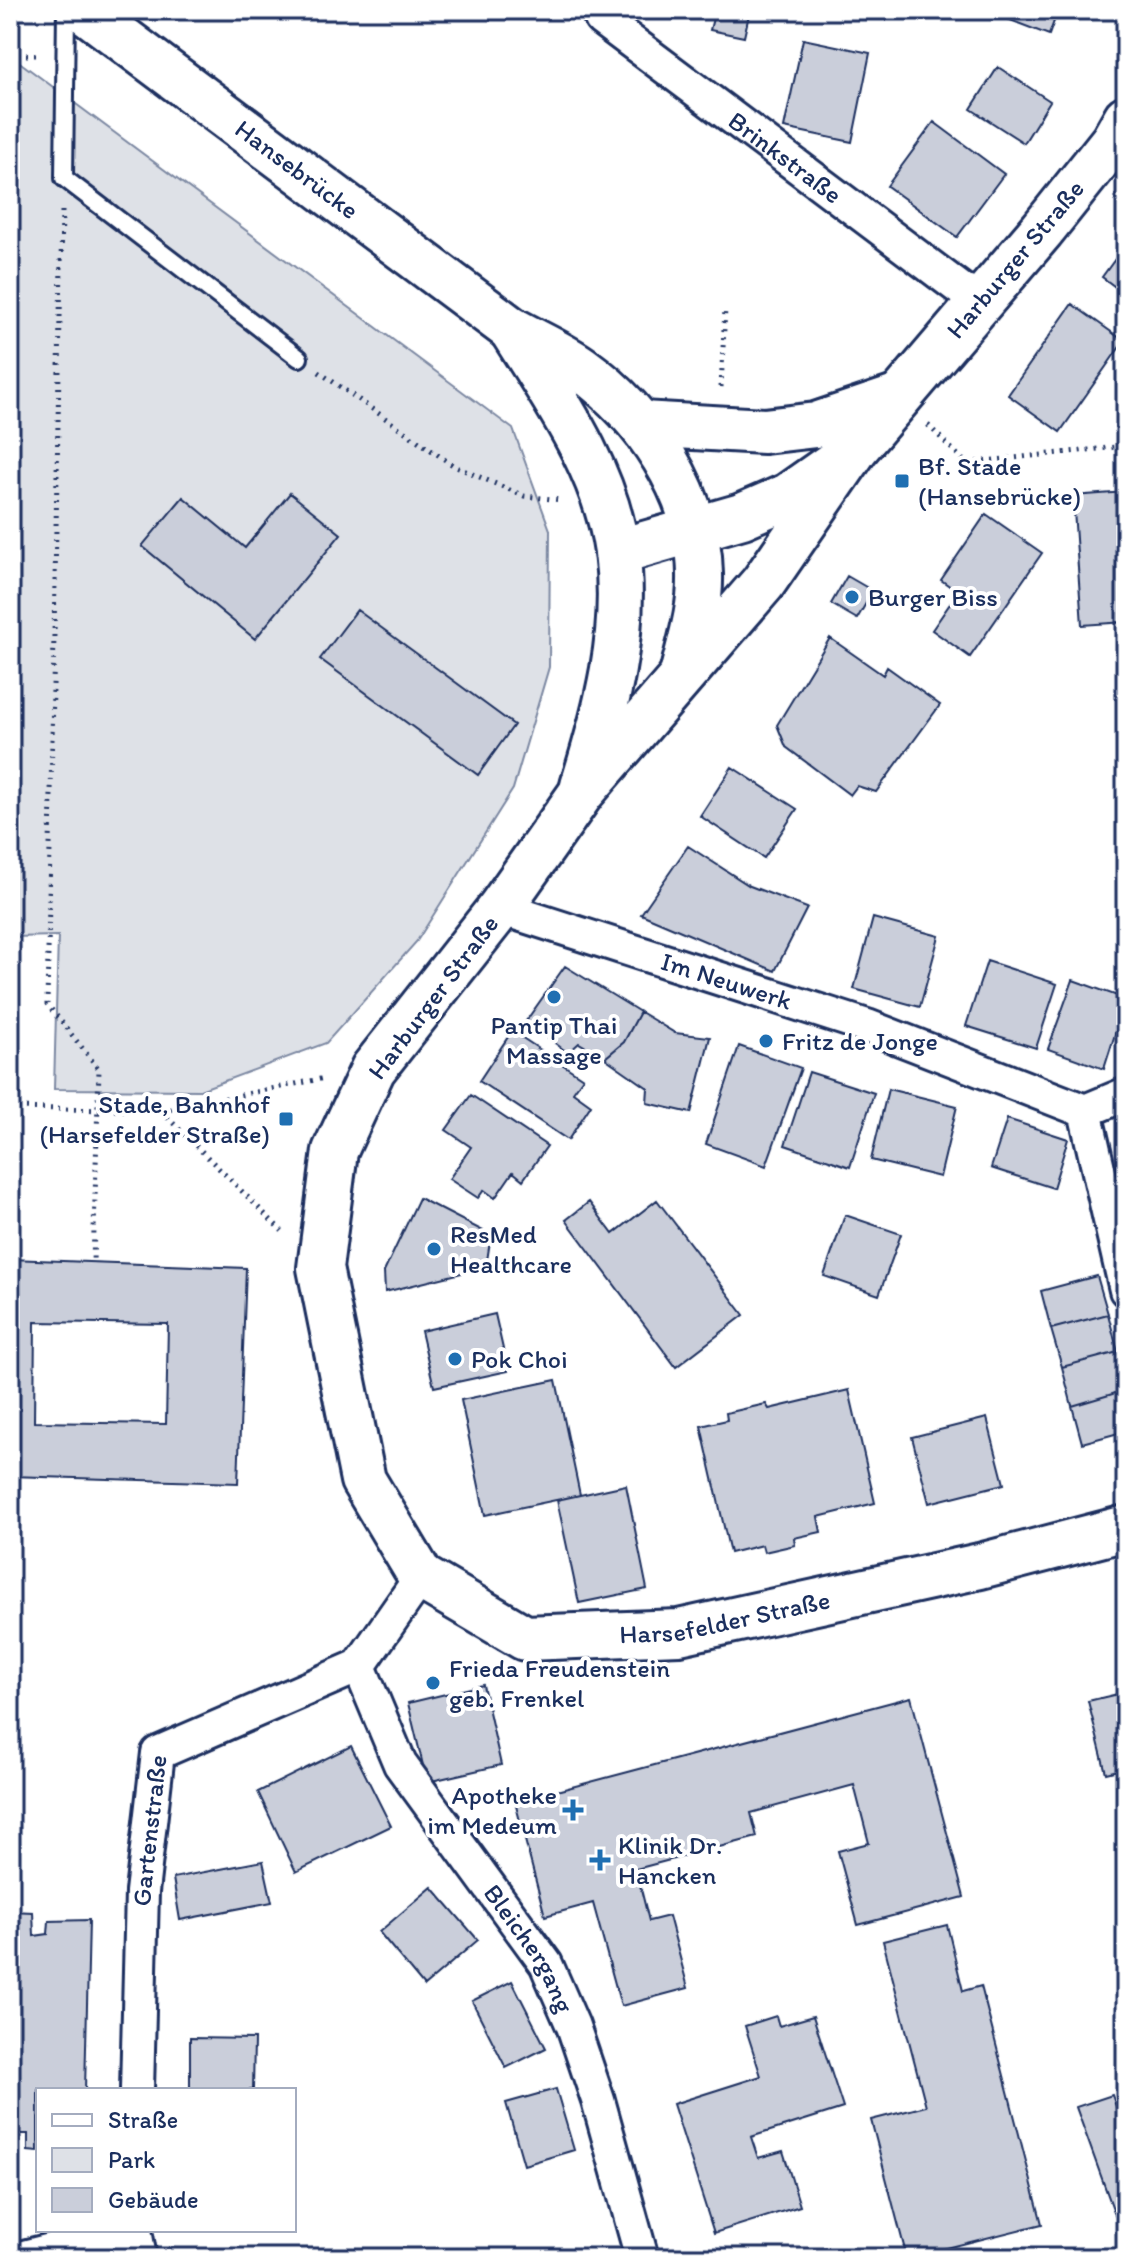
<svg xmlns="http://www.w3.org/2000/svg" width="1136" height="2268" viewBox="0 0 1136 2268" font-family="Itim,sans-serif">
<rect width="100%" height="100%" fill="#fff"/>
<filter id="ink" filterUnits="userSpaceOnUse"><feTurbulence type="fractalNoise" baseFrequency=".0125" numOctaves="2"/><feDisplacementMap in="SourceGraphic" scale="16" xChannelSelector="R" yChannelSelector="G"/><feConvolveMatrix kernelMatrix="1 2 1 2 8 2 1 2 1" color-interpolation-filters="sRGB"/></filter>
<g filter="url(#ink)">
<path fill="#dee1e7" stroke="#7c88a2" stroke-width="2" d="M10 55 513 429 550 530 549 667 513 789 417 941 326 1043 200 1090 54 1089 58 936 10 937Z"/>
<path fill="#caceda" stroke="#1b2f5e" stroke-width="2" fill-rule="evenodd" d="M715 10H750L744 37 710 30Z
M984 10H1058L1049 35Z
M803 39 870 53 852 142 784 128Z
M998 67 1050 101 1024 143 971 109Z
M934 122 1004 174 957 237 887 186Z
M1126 244V295L1102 277Z
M1072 304 1124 341 1060 432 1008 395Z
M1126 492V622L1082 625 1073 496Z
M290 493 341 534 255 639 142 546 183 497 245 548Z
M986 514 1042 553 970 657 932 630 958 592 941 580Z
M847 576 873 591 857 619 831 604Z
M357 610 514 725 478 775 320 659Z
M830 638 883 675 887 667 940 705 876 792 857 786 850 795 786 747 777 725Z
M732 767 797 809 764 858 700 816Z
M688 846 750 886 807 908 775 971 641 914Z
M873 918 939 936 920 1007 854 989Z
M987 961 1057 984 1036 1048 966 1026Z
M565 966 640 1012 624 1042 605 1058 579 1043 568 1053 526 1021Z
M1073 980 1126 999 1104 1069 1048 1049Z
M640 1012 675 1033 710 1037 691 1113 647 1103 648 1088 605 1058 624 1042Z
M512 1031 583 1078 573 1092 591 1105 568 1140 479 1081Z
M739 1046 801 1068 766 1166 706 1144Z
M809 1072 874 1093 850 1167 785 1145Z
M888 1089 957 1106 940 1177 871 1160Z
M471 1095 547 1146 523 1180 513 1172 495 1198 484 1190 478 1198 449 1179 471 1147 446 1130Z
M1126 1118V1163L1117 1121Z
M1007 1119 1068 1139 1053 1188 991 1168Z
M419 1198 491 1235 486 1267 385 1292 384 1272Z
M657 1200 744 1315 676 1367 566 1220 589 1202 613 1234Z
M845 1215 901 1234 879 1295 824 1276Z
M10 1259 246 1268 238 1483 10 1476ZM35 1322 168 1324 166 1424 34 1422Z
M1097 1276 1108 1314 1051 1329 1041 1291Z
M495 1314 508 1371 434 1387 421 1331Z
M1108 1314 1118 1352 1062 1367 1051 1329Z
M1118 1352 1126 1390 1072 1406 1062 1367Z
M556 1380 580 1495 485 1515 461 1400Z
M849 1390 875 1503 818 1517 821 1532 794 1538 795 1545 764 1552 762 1545 730 1553 701 1426 727 1420 726 1413 766 1404 769 1409Z
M1126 1390V1431L1082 1443 1072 1406Z
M987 1418 1004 1484 929 1503 912 1437Z
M626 1485 647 1589 579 1603 557 1500Z
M483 1685 501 1765 427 1782 408 1703Z
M1126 1692V1768L1106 1773 1088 1701Z
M911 1697 964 1897 858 1925 838 1851 869 1843 854 1785 751 1813 757 1837 636 1869 649 1921 669 1916 688 1988 621 2006 593 1903 545 1916 515 1802Z
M351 1746 391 1826 296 1872 258 1792Z
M263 1861 272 1902 180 1920 173 1878Z
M432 1887 478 1940 424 1986 379 1932Z
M10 1911 33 1912 34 1936 48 1934 49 1921 89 1920 85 2090H38V2152L28 2151V2134H10Z
M947 1925 963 1991 981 1986 1042 2224 907 2258 871 2120 926 2106 883 1941Z
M512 1981 546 2048 506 2068 472 2001Z
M776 2016 779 2026 813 2016 843 2108 751 2137 758 2158 783 2151 800 2206 714 2233 673 2104 761 2076 745 2026Z
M190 2038 254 2039 253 2090H190Z
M556 2089 574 2150 524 2165 506 2103Z
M1112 2095 1126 2135V2245L1076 2107Z"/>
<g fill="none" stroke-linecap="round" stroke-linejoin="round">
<defs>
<path id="service" d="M66 10 64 178 299 358"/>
<g id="minor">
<path id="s1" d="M598 10 601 19 978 302"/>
<path id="s2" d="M500 908 867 1026 1085 1111 1126 1094"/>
<path d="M1085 1111 1126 1290"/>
<path id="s3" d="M359 1666 400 1764 546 1964 573 2026 598 2100 642 2258"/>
<path id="s4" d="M137 2090 142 1892 158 1753 359 1666 421 1577"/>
<path d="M135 2230 140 2258"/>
<path d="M20 2258 129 2230"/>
</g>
<g id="secondary">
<path id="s5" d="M84 10 511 329C534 342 560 353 581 368 645 414 699 493 700 574 701 607 691 639 683 671"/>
<path id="s6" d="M1126 118 1113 141 1042 230 856 448 763 583 582 792 500 908 373 1069 335 1151 320 1268 363 1480 421 1577 525 1638 679 1632 980 1566 1126 1528"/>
<path d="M513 332C555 399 606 471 617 552 628 630 606 712 583 786"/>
<path d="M641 424 764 431 816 425 899 397"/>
<path d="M617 552 742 516 788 496 835 463"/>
</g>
</defs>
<use href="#service" stroke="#1b2f5e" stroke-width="22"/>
<use href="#minor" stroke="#1b2f5e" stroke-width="38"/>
<use href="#secondary" stroke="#1b2f5e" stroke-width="50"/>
<path stroke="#1b2f5e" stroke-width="5" stroke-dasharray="2 6" stroke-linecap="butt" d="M10 55H41
M62 211 47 1004 99 1069 93 1262
M319 372 454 466 524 496 561 500
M721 387 725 309
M928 425 966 463 1126 446
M10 1108 161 1111 282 1231
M162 1111 325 1078"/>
<use href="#service" stroke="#fff" stroke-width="16"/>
<use href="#minor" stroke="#fff" stroke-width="32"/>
<use href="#secondary" stroke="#fff" stroke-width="44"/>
</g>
</g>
<g fill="#1f6fb2" stroke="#fff" stroke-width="3">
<rect x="894" y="473" width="16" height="16" rx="4"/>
<circle cx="852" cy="597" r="8"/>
<circle cx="554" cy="997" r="8"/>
<circle cx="766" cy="1041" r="8"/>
<rect x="278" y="1111" width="16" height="16" rx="4"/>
<circle cx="434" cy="1249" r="8"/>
<circle cx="455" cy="1359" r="8"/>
<circle cx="433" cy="1683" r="8"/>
<path d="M569 1798h8v8h8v8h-8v8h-8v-8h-8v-8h8z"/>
<path d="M596 1848h8v8h8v8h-8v8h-8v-8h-8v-8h8z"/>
</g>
<g text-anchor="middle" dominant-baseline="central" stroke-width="8" stroke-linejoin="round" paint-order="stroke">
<g font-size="26" fill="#1b2f5e" stroke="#fff">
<text stroke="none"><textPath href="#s1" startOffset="240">Brinkstraße</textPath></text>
<text stroke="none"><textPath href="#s5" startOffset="266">Hansebrücke</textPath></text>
<text transform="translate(1015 259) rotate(-50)">Harburger Straße</text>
<text stroke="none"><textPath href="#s2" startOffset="238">Im Neuwerk</textPath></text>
<text transform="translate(433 997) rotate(-53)">Harburger Straße</text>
<text stroke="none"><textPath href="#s6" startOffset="2074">Harsefelder Straße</textPath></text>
<text stroke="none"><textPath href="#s4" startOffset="260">Gartenstraße</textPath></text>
<text stroke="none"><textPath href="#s3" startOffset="332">Bleichergang</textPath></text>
</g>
<g font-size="26" fill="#1b2f5e" stroke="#fff" text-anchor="start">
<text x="918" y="466">Bf. Stade<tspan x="918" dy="30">(Hansebrücke)</tspan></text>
<text x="868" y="597">Burger Biss</text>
<text x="554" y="1025" text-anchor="middle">Pantip Thai<tspan x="554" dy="30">Massage</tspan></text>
<text x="782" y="1041">Fritz de Jonge</text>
<text x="270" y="1104" text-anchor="end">Stade, Bahnhof<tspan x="270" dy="30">(Harsefelder Straße)</tspan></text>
<text x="450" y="1234">ResMed<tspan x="450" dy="30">Healthcare</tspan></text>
<text x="471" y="1359">Pok Choi</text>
<text x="449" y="1668">Frieda Freudenstein<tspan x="449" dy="30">geb. Frenkel</tspan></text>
<text x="557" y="1795" text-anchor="end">Apotheke<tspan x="557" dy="30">im Medeum</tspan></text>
<text x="618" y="1845">Klinik Dr.<tspan x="618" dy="30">Hancken</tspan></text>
</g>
</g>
<rect width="1136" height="2268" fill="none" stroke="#fff" stroke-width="40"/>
<rect x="20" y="20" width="1096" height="2228" fill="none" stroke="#1b2f5e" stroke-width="3" filter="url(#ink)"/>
<rect x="36" y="2088" width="260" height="144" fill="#ffffff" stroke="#a4acbf" stroke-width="2"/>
<rect x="52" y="2114" width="40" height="12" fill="#ffffff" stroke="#a4acbf" stroke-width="2"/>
<text x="108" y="2128" font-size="24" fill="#1b2f5e">Straße</text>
<rect x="52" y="2148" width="40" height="24" fill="#dee1e7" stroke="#a4acbf" stroke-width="2"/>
<text x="108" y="2168" font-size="24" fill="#1b2f5e">Park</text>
<rect x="52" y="2188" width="40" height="24" fill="#caceda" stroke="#a4acbf" stroke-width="2"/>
<text x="108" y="2208" font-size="24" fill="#1b2f5e">Gebäude</text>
</svg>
